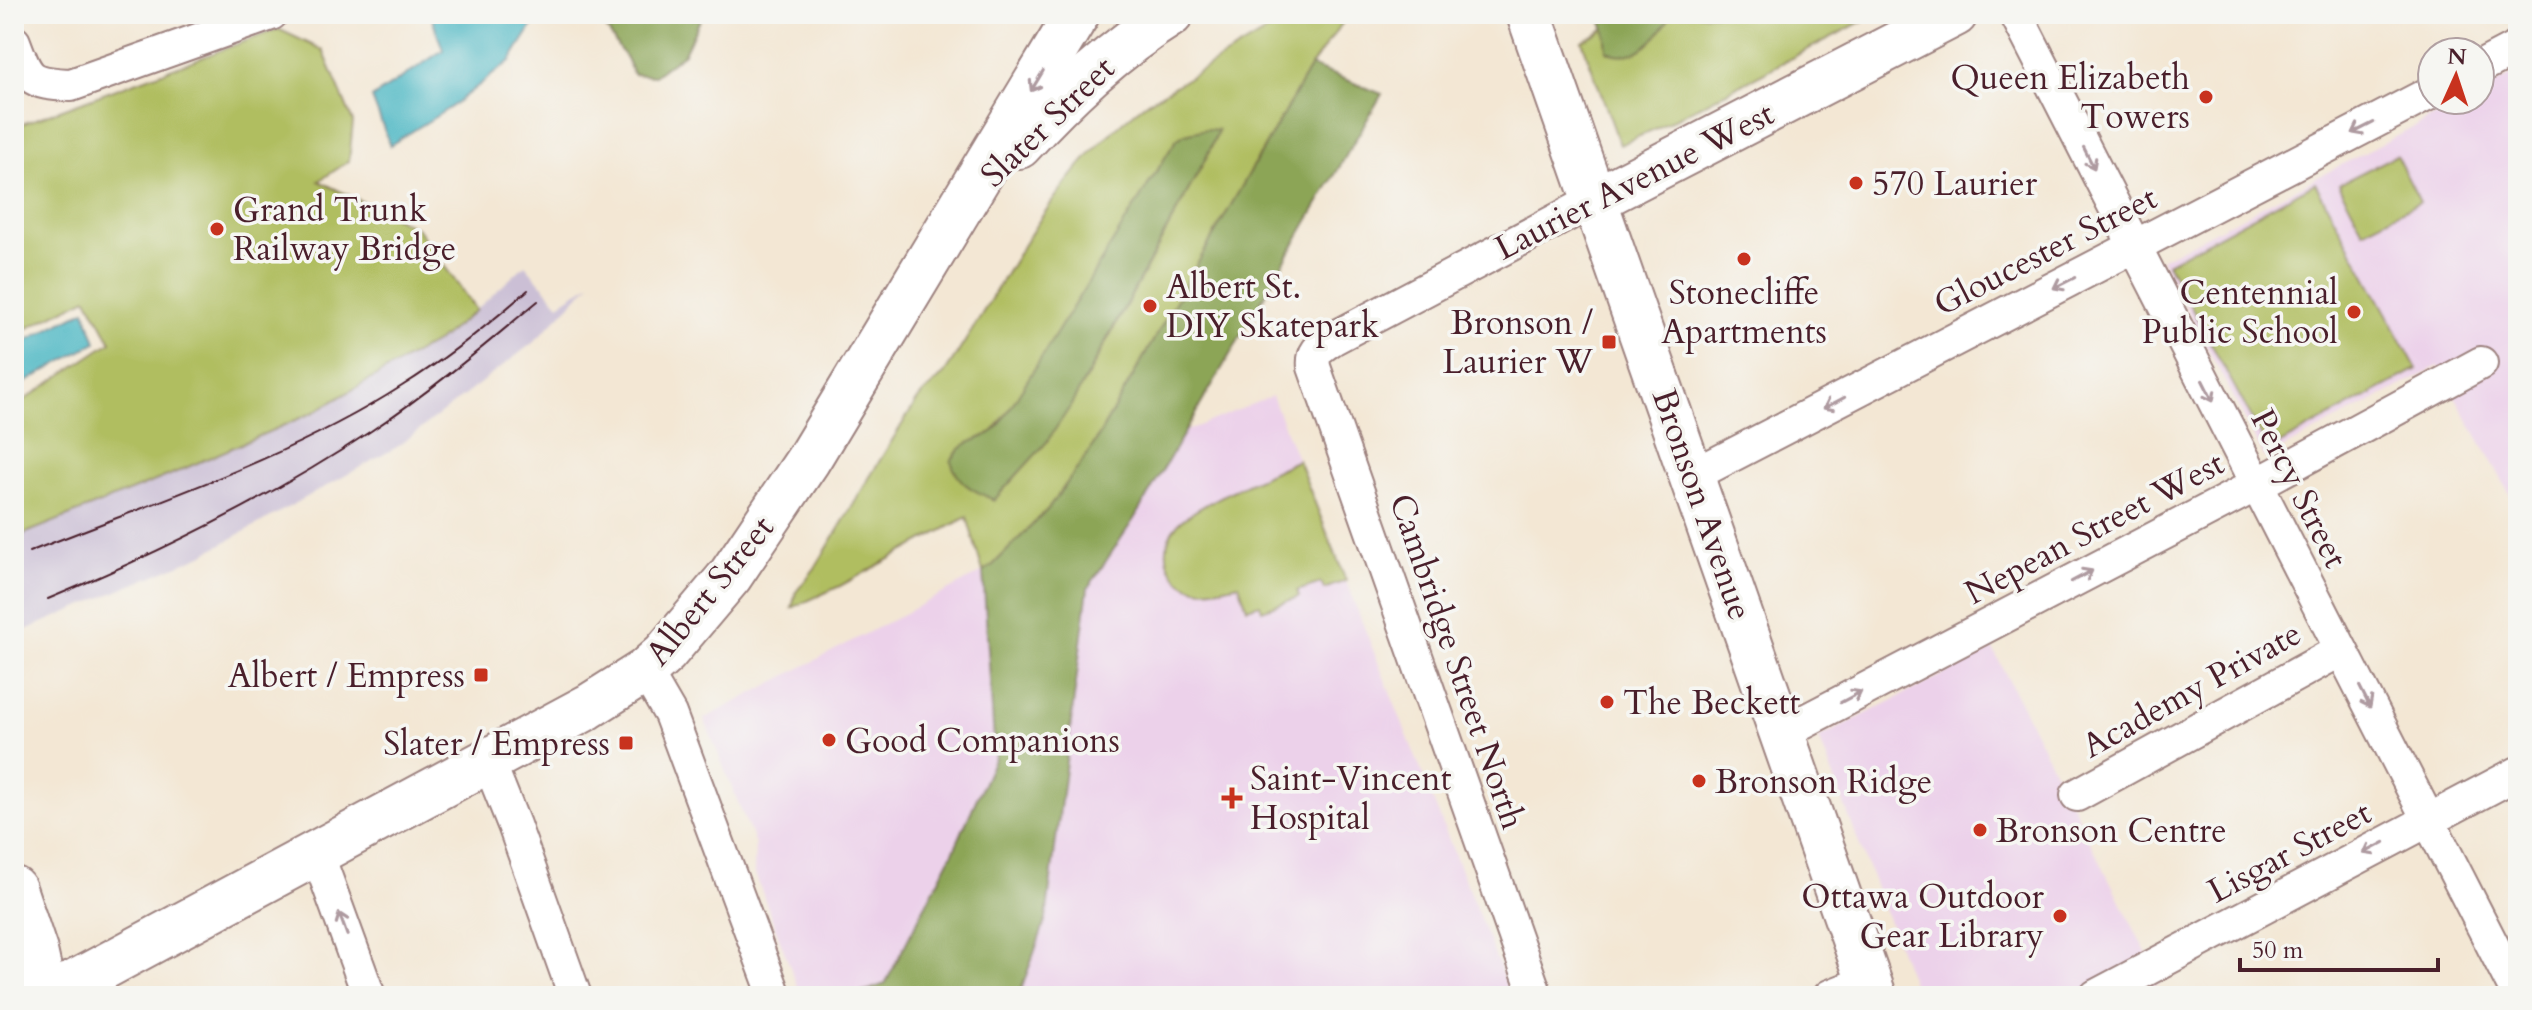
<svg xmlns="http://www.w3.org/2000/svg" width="2532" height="1010" font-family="Cardo,serif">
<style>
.built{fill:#ecd1ea}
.industrial{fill:#cbbfd5}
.green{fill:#b0be61;stroke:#7d6e46;stroke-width:2;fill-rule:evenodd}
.forest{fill:#8ca557;stroke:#6b6241;stroke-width:2}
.water{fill:#47b5c2;stroke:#486a76;stroke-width:2}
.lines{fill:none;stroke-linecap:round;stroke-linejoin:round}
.minor-casing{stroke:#9e8380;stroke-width:36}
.secondary-casing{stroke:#9e8380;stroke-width:48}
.minor{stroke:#fff;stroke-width:32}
.secondary{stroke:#fff;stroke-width:44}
.tram{stroke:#4a1f2b;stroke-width:2}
.oneway{stroke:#ae9aa0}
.poi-dot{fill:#c8321e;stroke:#f6f6f2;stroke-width:3}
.labels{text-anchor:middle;stroke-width:7;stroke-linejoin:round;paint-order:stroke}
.poi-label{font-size:34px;fill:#4a1f2b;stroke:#f6f6f2;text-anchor:start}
.street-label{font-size:34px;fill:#4a1f2b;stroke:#f6f6f2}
</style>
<rect width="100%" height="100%" fill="#f6f6f2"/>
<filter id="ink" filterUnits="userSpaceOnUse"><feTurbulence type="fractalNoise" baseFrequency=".0125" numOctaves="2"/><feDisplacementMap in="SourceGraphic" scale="16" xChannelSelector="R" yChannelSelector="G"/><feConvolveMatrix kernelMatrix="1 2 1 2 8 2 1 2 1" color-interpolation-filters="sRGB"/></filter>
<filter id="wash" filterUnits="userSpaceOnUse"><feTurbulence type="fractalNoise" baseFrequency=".006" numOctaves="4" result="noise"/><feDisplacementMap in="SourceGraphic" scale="32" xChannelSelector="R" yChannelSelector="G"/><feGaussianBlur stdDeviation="1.8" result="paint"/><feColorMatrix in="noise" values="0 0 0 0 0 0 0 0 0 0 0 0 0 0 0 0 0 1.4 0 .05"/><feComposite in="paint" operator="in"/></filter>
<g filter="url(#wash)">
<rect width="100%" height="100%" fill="#f3e7d4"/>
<g class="built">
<polygon points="2518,72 2518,508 2438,366 2265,458 2161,259 2466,100 2480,100 2480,92"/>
<polygon points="1272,396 1511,996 980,996 1118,459"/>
<polygon points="983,572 996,757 955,848 885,984 853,996 801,996 754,871 755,844 704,719"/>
<polygon points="1993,649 2161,982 2134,996 1917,996 1819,738"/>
</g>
<polygon class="industrial" points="525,265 559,304 591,283 534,342 397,447 202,555 14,635 14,538 165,477 312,413 439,340 476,310"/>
<g class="green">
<path d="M1296,14h53l-38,52 -221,385 -42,58 -55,56 -10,7 -16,-55 -127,69 -48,22 4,-16 19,-24c34,-55 66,-112 102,-167 8,-12 21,-18 29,-30 64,-95 105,-197 200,-268zM1218,131l-11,25 -117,216 -44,71 -52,57 -11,-63 8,-3 23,-30 101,-163z"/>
<polygon points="1631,14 1876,14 1659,127 1620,145 1582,41"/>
<polygon points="278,29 323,50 353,122 349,161 319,181 417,228 476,310 439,340 312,413 165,477 14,538 14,407 111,342 87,298 14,335 14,127"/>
<polygon points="2396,155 2420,202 2363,231 2339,184"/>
<polygon points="2315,183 2417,369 2269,450 2167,263"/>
<path d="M1298,460l48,121 -22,8 -3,-6 -24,8 2,6 -37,13 -2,-6 -13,4 -8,-24c-22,5 -46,13 -63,-8 -13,-14 -12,-37 1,-51 18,-20 93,-51 121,-65z"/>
</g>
<g class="forest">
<polygon points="602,14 703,14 684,53 654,76 633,74 628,62 600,19"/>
<path d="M1598,14h74c-14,23 -35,51 -65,37l-2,-22z"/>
<polygon points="1311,66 1382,94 1134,519 1088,588 1046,919 1019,996 853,996 885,984 955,848 995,757 983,572 993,565 1048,509 1090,451"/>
<path d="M1206,129l12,1 -11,26 -137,251 -24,36 -52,57c-21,-10 -36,-15 -43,-39 15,-26 31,-17 48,-35l177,-286 9,-6z"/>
</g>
<g class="water">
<polygon points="437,14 540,14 510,61 451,107 390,145 372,98 443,50 432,18"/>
<polygon points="85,310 96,342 14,389 14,347"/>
</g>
</g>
<g filter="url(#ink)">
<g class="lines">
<defs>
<g id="minor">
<polyline points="2016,14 2518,995"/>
<path d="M14,42c14,38 15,41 57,43l200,-71"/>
<polyline points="2480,67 2518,47"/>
<polyline points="1692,476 2432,92"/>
<polyline points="645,671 670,714 775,996"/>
<polyline points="1782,733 2239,494 2481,363"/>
<polyline points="488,760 514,825 575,996"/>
<polyline points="2077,795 2341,650"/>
<polyline points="317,853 369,996"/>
<path d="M1536,996l-222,-629c-2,-17 7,-20 20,-29l261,-138"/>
<polyline points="1830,996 1868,981"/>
<polyline points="2096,996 2518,773"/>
</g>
<g id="secondary">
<polyline points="1529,14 1874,996"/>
<path d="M1019,146c46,-50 94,-96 152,-132"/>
<polyline points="1595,200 1955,14"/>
<polyline points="14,889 35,951 45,996"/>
<polyline points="50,996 588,707 645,671 665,653 730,576 808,460 1077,14"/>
</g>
</defs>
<use href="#minor" class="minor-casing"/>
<use href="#secondary" class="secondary-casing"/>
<use href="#minor" class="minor"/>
<use href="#secondary" class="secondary"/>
<g class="tram">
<path d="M29,552c125,-50 259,-93 373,-166 45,-28 86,-61 126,-96"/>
<path d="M48,599c113,-47 221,-100 323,-168 59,-39 113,-85 167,-130"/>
</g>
</g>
<defs><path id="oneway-shaft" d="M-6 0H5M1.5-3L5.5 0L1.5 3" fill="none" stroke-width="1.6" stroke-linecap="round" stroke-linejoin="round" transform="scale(2)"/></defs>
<g class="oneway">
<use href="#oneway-shaft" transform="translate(1037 81) rotate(121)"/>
<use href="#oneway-shaft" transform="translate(2363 128) rotate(153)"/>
<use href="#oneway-shaft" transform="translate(2089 158) rotate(63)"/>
<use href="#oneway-shaft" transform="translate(2064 283) rotate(153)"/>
<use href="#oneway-shaft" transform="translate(2208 391) rotate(63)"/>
<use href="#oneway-shaft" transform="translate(1834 403) rotate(152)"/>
<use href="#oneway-shaft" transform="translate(2082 576) rotate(-28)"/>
<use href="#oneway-shaft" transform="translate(1851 697) rotate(-28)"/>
<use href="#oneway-shaft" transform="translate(2365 697) rotate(63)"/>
<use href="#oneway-shaft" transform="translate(2374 848) rotate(152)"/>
<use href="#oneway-shaft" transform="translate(343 924) rotate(-110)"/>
</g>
</g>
<g class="poi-dot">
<circle cx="2206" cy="97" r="8"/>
<circle cx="1856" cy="183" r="8"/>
<circle cx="217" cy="229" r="8"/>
<circle cx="1744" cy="259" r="8"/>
<circle cx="1150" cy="306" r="8"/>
<circle cx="2354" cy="312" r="8"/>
<rect x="1601" y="334" width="16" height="16" rx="4"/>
<rect x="473" y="667" width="16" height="16" rx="4"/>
<circle cx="1607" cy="702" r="8"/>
<circle cx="829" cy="740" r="8"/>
<rect x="618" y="735" width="16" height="16" rx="4"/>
<circle cx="1699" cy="781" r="8"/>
<path d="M1228 786h8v8h8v8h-8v8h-8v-8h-8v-8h8z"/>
<circle cx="1980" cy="830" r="8"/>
<circle cx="2060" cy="916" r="8"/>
</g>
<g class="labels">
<g class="poi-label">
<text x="2190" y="89" text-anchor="end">Queen Elizabeth<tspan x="2190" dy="39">Towers</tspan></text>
<text x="1872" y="195">570 Laurier</text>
<text x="233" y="221">Grand Trunk<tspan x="233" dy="39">Railway Bridge</tspan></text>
<text x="1166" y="298">Albert St.<tspan x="1166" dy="39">DIY Skatepark</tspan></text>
<text x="1744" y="304" text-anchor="middle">Stonecliffe<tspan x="1744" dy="39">Apartments</tspan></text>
<text x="2338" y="304" text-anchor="end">Centennial<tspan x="2338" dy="39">Public School</tspan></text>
<text x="1593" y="334" text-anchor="end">Bronson /<tspan x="1593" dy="39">Laurier W</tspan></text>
<text x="465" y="687" text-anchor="end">Albert / Empress</text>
<text x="1623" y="714">The Beckett</text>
<text x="845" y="752">Good Companions</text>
<text x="610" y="755" text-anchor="end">Slater / Empress</text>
<text x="1250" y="790">Saint-Vincent<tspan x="1250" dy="39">Hospital</tspan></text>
<text x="1715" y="793">Bronson Ridge</text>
<text x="1996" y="842">Bronson Centre</text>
<text x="2044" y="908" text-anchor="end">Ottawa Outdoor<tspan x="2044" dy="39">Gear Library</tspan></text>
</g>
<g class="street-label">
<text transform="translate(1047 121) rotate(-44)" y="12">Slater Street</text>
<text transform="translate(1634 180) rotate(-27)" y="12">Laurier Avenue West</text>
<text transform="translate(2045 250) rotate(-27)" y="12">Gloucester Street</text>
<text transform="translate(2300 488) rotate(63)" y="12">Percy Street</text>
<text transform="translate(1703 504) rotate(71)" y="12">Bronson Avenue</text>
<text transform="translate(2094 527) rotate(-28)" y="12">Nepean Street West</text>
<text transform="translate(709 590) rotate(-51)" y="12">Albert Street</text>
<text transform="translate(1458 661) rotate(71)" y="12">Cambridge Street North</text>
<text transform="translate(2191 689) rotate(-29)" y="12">Academy Private</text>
<text transform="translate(2289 851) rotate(-28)" y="12">Lisgar Street</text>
</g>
</g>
<rect width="2532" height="1010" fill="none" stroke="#f6f6f2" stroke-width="48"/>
<g transform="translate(2456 76) rotate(3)"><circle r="38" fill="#f6f6f2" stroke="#b1a0a2" stroke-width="2"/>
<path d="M0-6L14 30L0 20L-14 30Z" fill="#c8321e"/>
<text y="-12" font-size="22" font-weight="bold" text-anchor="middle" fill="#4a1f2b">N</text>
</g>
<path d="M2240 958v12h198v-12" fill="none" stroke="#4a1f2b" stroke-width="4"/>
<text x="2252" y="958" font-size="24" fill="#4a1f2b" stroke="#f6f6f2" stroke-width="6" paint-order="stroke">50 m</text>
</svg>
